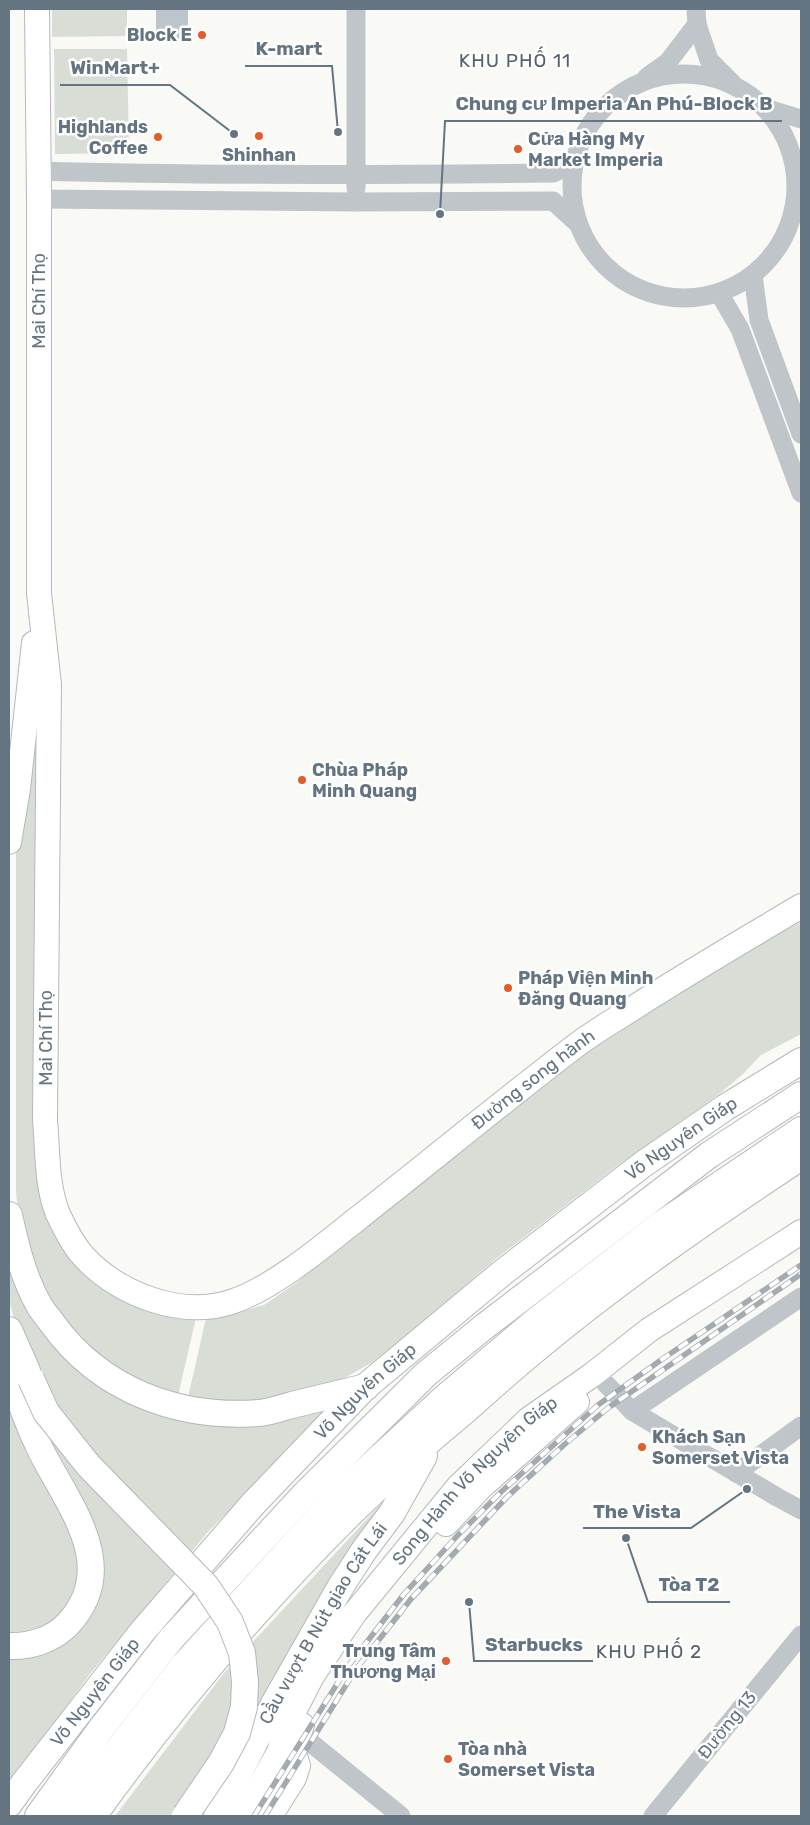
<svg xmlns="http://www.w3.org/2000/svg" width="810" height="1825" font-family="Rubik,sans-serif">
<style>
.green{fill:#d8ded6}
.water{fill:#bbc5cb}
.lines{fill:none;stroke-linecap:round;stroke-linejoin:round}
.major-casing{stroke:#b4b9bd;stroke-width:26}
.highway-casing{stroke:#b3b8bc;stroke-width:28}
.minor{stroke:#c0c5c9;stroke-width:19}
.major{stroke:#fff;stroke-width:24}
.highway{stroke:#fff;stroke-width:26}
.rail-casing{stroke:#a3aab0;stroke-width:5.5}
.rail{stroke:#fff;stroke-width:4;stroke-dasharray:11;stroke-linecap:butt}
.highway-bridge-casing{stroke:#b3b8bc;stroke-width:28;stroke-linecap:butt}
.highway-bridge{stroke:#fff;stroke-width:26}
.poi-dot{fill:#e35c2d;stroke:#fff;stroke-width:2}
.labels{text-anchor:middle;stroke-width:5;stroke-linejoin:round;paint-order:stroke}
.poi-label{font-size:18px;font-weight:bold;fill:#647481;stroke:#fff;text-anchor:start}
.street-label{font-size:18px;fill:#647481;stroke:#fff}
.neighbourhood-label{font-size:19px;letter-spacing:1px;fill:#56626c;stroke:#fff}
.leader{fill:none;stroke:#647481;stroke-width:2}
.callout-dot{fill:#647481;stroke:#fff;stroke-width:2}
.callout-label{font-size:19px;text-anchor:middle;font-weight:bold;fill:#647481;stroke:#fff;stroke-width:5;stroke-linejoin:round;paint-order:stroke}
</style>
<rect width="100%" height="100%" fill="#f9f9f6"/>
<g class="green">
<polygon points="52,9 127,9 127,36 52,37"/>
<polygon points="54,49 127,49 129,153 55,154"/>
<polygon points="42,691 60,1238 196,1318 177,1400 113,1373 45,1298 19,1219 16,1192 16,836"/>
<polygon points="801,922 801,1034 761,1055 743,1074 718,1095 617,1166 497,1258 401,1340 371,1363 325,1389 289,1400 187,1402 206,1318 229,1315 264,1305 296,1283 338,1247 593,1045 712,968"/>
<polygon points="9,1252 122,1397 326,1410 326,1413 208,1532 90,1674 9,1785 9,1656 31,1656 56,1650 76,1634 90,1618 102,1591 104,1563 101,1545 95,1529 49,1455 9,1300"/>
<polygon points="9,1390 86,1566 62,1623 9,1638"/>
<polygon points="380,1505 384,1509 251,1730 224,1728 207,1761 170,1816 115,1816 224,1673"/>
</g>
<polygon class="water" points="156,9 188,9 188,39 156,38"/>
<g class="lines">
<defs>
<g id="major">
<path id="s1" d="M37,9l2,190v394l10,92 -4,435c3,31 1,65 13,94 7,15 15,31 26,43 36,38 97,61 147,45 41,-13 92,-56 126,-83 74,-58 146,-118 221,-175 19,-14 40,-26 60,-39 53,-34 108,-66 163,-99"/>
<polyline points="9,842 18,789 34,643"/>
<polyline points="446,1524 481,1487 577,1402"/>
<path id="s2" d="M243,1816l36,-64 8,-27 25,-49 42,-62 104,-127 71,-68 63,-44 57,-45 152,-98"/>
<polyline points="270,1816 294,1778 298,1766 293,1749 302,1725"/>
</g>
<g id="highway">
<path d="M9,1215c7,31 14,62 30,90 3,6 9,12 13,18 48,67 126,96 207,90 11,-1 22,-5 33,-8 24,-6 49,-12 74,-18"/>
<polyline points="9,1330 27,1371"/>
<path d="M9,1358c6,32 18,64 32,93 28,55 80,116 27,173 -15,16 -39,23 -59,22"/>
<path id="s3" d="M9,1804l15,-21 118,-151 111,-128 112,-117 137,-114 140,-108 84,-58 75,-46"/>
<polyline points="38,1816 100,1730 171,1639 304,1495 426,1374 485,1326 709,1155 801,1095"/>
<polyline points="66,1816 183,1666 337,1497 442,1400 538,1319 660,1225 801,1130"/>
<path d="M93,1816c77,-107 166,-212 260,-305 36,-35 74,-69 113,-101 23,-21 46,-41 70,-61 84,-70 174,-132 265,-192"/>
<path id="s4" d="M217,1816l58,-114 66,-116 24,-37 27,-36 32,-57"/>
</g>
</defs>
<use href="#major" class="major-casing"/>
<use href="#highway" class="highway-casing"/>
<g class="minor">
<polyline points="696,9 697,24 709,60 732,83"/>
<circle cx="684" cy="186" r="112"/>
<polyline points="647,77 668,62 697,24"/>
<polyline points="765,108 801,119"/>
<path d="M39,171c172,5 343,4 514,2l20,-9"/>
<polyline points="356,188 356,9"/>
<polyline points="39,199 355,202 553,201 576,222"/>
<polyline points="753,275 759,320 801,434"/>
<polyline points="719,293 740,329 801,493"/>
<polyline points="606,1384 632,1411 777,1497 801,1510"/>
<polyline points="632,1411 801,1297"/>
<polyline points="736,1473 801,1426"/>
<polyline points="300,1734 401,1816"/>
<polyline points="653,1816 801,1635"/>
</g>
<use href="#major" class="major"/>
<use href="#highway" class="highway"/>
<defs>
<g id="rail">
<polyline points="254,1816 349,1665 404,1594 458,1535 501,1492 598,1405 661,1360 801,1265"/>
<polyline points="265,1816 356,1669 411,1599 507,1497 565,1444 608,1408 801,1274"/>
</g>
</defs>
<use href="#rail" class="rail-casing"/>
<use href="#rail" class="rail"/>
<defs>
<polyline id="highway-bridge" points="31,1379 46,1412 88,1465 206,1586 230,1622 242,1653 245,1682 244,1707 237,1733 221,1763 185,1816"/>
</defs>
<use href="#highway-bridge" class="highway-bridge-casing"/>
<use href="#highway-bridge" class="highway-bridge"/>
</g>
<g class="poi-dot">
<circle cx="202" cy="35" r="5"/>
<circle cx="259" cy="136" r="5"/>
<circle cx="158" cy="137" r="5"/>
<circle cx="518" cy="149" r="5"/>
<circle cx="302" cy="780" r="5"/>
<circle cx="508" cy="988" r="5"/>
<circle cx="642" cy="1447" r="5"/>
<circle cx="446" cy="1661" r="5"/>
<circle cx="448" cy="1759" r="5"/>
</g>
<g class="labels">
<g class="poi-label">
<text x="192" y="41" text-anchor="end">Block E</text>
<text x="148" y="133" text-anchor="end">Highlands<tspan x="148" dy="21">Coffee</tspan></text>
<text x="528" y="145">Cửa Hàng My<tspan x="528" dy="21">Market Imperia</tspan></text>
<text x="259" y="161" text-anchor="middle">Shinhan</text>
<text x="312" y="776">Chùa Pháp<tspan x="312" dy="21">Minh Quang</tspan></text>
<text x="518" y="984">Pháp Viện Minh<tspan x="518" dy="21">Đăng Quang</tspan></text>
<text x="652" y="1443">Khách Sạn<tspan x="652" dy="21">Somerset Vista</tspan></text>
<text x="436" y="1657" text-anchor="end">Trung Tâm<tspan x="436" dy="21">Thương Mại</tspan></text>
<text x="458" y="1755">Tòa nhà<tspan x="458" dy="21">Somerset Vista</tspan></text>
</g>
<g class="street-label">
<text transform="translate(39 301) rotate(-90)" y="6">Mai Chí Thọ</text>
<text transform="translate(46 1038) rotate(-90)" y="6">Mai Chí Thọ</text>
<text dy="6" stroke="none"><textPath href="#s1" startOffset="1795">Đường song hành</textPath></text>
<text dy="6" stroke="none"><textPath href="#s3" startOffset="951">Võ Nguyên Giáp</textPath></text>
<text dy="6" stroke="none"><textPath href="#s3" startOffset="546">Võ Nguyên Giáp</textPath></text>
<text dy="6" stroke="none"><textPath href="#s2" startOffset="412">Song Hành Võ Nguyên Giáp</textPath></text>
<text dy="6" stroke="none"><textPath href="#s4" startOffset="220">Cầu vượt B Nút giao Cát Lái</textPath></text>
<text dy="6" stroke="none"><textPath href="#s3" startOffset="141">Võ Nguyên Giáp</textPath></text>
<text transform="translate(727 1725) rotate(-51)" y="6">Đường 13</text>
</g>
<g class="neighbourhood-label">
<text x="515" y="67">KHU PHỐ 11</text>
<text x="649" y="1658">KHU PHỐ 2</text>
</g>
</g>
<path class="leader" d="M338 132L332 66H245M234 134L170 85H60M440 214L445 121H782M747 1489L691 1528H583M626 1538L648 1602H730M469 1602L474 1661H593"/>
<g class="callout-dot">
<circle cx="338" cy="132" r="5"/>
<circle cx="234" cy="134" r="5"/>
<circle cx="440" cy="214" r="5"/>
<circle cx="747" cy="1489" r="5"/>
<circle cx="626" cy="1538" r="5"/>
<circle cx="469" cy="1602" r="5"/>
</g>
<g class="callout-label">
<text x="289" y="55">K-mart</text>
<text x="115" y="74">WinMart+</text>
<text x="614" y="110">Chung cư Imperia An Phú-Block B</text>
<text x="637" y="1518">The Vista</text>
<text x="689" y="1591">Tòa T2</text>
<text x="534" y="1651">Starbucks</text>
</g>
<rect width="810" height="1825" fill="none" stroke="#647481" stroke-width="20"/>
</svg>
